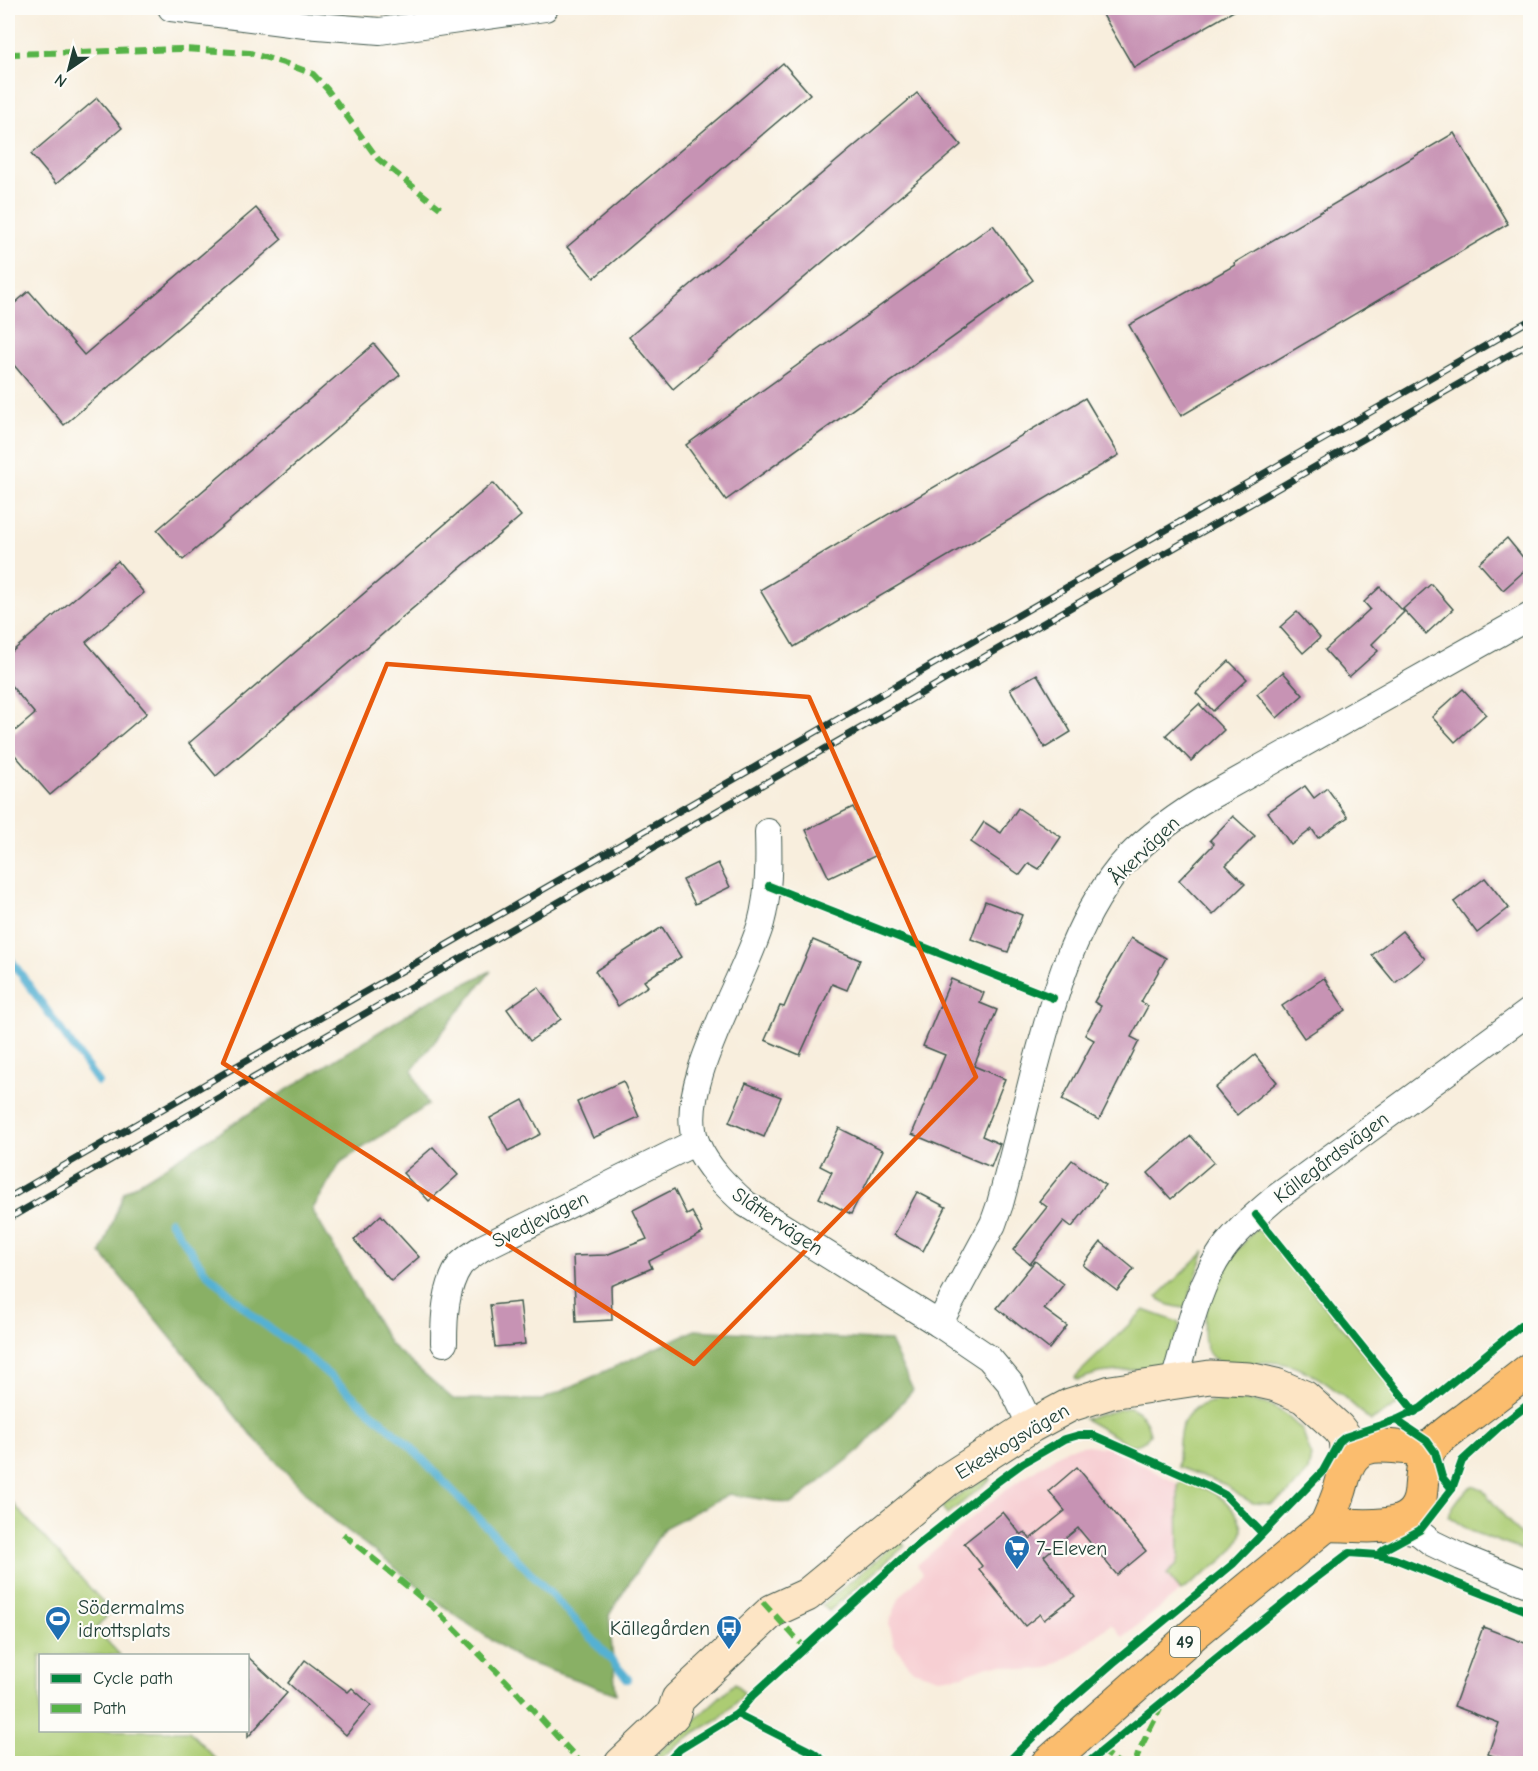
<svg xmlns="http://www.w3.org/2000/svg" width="1538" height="1771" font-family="'Comic Neue',sans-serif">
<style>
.built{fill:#f7cfd3}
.green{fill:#accc73;stroke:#668454;stroke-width:1.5}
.forest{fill:#89b065;stroke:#54764c;stroke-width:1.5}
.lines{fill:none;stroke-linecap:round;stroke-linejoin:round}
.stream{stroke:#55b1d3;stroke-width:8}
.building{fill:#c793b4}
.street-casing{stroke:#40584d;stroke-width:28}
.secondary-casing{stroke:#40584d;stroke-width:35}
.primary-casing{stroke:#40584d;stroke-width:35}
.street{stroke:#fff;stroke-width:26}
.secondary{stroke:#fde5c5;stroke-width:33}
.primary{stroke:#fbbd6e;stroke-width:33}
.rail-casing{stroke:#1f3d34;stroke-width:7}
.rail{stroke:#fdfcf7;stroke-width:4.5;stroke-dasharray:14;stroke-linecap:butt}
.quiet{stroke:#55b346;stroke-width:6;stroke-dasharray:12 6;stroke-linecap:butt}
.cycleway-casing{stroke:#fdfcf7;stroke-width:11}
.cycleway{stroke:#00873e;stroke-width:8}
.marked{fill:none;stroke:#e8590c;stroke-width:4.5;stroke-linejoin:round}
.labels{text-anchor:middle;stroke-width:4.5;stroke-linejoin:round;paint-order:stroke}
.shield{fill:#fdfcf7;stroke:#62766e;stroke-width:1.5}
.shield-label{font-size:18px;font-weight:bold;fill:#1f3d34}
.street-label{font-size:20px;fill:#1f3d34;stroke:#fdfcf7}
.poi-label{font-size:20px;fill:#1f3d34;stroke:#fdfcf7;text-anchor:start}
</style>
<rect width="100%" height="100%" fill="#fdfcf7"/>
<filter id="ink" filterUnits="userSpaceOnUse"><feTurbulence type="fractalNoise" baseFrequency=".0167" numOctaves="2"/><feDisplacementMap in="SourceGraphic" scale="12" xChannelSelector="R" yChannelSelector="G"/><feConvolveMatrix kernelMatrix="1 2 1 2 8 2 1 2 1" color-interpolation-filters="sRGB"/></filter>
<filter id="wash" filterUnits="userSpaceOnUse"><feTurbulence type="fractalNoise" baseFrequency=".008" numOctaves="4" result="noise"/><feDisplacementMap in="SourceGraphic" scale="24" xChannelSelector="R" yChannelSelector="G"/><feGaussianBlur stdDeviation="1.35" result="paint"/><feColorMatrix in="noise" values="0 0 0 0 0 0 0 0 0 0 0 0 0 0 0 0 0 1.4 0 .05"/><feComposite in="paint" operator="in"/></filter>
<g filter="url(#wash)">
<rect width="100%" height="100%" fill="#f8eedd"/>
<polygon class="built" points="1089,1445 1106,1448 1120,1453 1178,1484 1179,1557 1176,1566 1167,1574 1181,1591 1123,1637 1111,1624 1075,1653 1048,1668 1027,1670 1003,1665 988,1666 964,1675 939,1678 913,1670 894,1645 889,1623 900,1597 923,1573 917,1565 1002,1492 1068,1448"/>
<g class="green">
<path d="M1255,1229l9,4 134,162 2,5 -3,5 -26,16c-26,-23 -48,-46 -82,-56 -23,-7 -46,2 -68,-3 -31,-8 -12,-72 0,-90 10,-15 23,-29 34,-43z"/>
<path d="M1205,1251l-20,57c-10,-1 -21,-3 -28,-11z"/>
<polygon points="1144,1310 1178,1322 1180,1326 1171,1354 1162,1364 1149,1368 1099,1373 1077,1380 1075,1377"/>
<path d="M1244,1400l24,4 16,9 18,17 9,25 -3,17 -21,23 -16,9 -18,-1 -17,-9 -10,-9 -48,-18c0,-27 -1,-58 33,-65 10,-2 22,-1 33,-2z"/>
<path d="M1129,1407c13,5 19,14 21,28 -6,7 -10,10 -20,10l-46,-26z"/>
<polygon points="988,1476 991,1479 947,1515 942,1507"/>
<path d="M1182,1481c20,5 40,13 52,30 3,4 7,11 8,17 1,24 -44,50 -61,63l-14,-17 9,-8 3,-9 -1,-73z"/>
<path d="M1475,1486l7,3 46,56 2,8 -60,-22 -22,-15c5,-11 16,-27 27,-30z"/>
<polygon points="8,1498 111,1611 96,1629 120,1655 40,1656 40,1730 189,1731 220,1763 8,1763"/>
<polygon points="900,1540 905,1546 829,1611 822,1605"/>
<polygon points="735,1683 745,1694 720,1718 696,1732 654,1763 647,1763"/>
</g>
<polygon class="forest" points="491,971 412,1070 428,1105 341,1162 312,1210 390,1344 453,1399 542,1400 695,1330 890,1341 913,1390 860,1450 792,1504 729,1494 664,1528 609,1615 616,1694 521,1660 455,1615 325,1513 252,1436 101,1253 124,1192 422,1005"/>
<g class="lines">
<g class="stream">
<polyline points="8,956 98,1082"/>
<polyline points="170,1221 205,1271 257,1319 306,1355 410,1446 579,1624 628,1679"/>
</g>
</g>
<g id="blocks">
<g class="building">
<polygon points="1099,8 1239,8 1134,68"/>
<polygon points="783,63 810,94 594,278 567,247"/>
<polygon points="917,93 961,145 673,389 629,337"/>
<polygon points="97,98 122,128 56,184 31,154"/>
<polygon points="1454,133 1508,224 1181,416 1129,325 1235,265 1234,263"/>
<polygon points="256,208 282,239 64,425 8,358 8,309 29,291 84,355"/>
<polygon points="993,225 1033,280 726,500 686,445"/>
<polygon points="374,344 400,375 183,560 157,530"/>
<polygon points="1085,398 1119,455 794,647 760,590"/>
<polygon points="493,483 521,516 216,776 189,743"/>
<polygon points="1507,538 1530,566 1503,590 1479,563"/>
<polygon points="118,561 144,593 86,642 147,713 50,795 8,747 8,737 35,714 8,682 8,655"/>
<polygon points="1431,584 1453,609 1426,634 1403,609"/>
<polygon points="1380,587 1404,612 1372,644 1378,651 1349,677 1325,650 1370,609 1364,602"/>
<polygon points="1297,612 1320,638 1303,653 1280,627"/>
<polygon points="1229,661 1247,679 1213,711 1196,693"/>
<polygon points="1283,672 1303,695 1277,718 1257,694"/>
<polygon points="1037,674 1071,732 1045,748 1010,689"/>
<polygon points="1463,689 1486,714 1455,742 1432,717"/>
<polygon points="1199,704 1224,730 1191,761 1166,735"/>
<polygon points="1305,786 1314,798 1327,788 1348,817 1318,838 1312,829 1291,845 1268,812"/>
<polygon points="853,807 877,855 829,878 806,830"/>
<polygon points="1018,808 1061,837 1039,869 1029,863 1020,875 971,842 984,822 1001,833"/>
<polygon points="1233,816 1255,836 1226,865 1245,884 1213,915 1179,880 1214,844 1210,840"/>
<polygon points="718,863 730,887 695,904 683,880"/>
<polygon points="1485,878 1509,908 1477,933 1454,902"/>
<polygon points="985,901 1022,915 1008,952 971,939"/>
<polygon points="662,927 681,957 644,981 648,986 618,1006 595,971"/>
<polygon points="1402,931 1425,959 1395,983 1372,955"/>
<polygon points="1131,938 1166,958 1141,1002 1148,1006 1131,1037 1139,1041 1099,1120 1062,1100 1094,1040 1085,1035 1101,1006 1094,1002"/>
<polygon points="813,940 860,960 847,990 832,984 800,1055 765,1040 780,1006 784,1007"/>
<polygon points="1324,978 1346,1010 1304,1038 1282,1006"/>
<polygon points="951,979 984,993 980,1003 997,1010 974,1066 1005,1079 982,1136 1000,1144 991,1167 912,1134 945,1055 923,1046"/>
<polygon points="538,987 561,1019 530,1041 507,1009"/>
<polygon points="1255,1055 1277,1082 1237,1115 1215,1088"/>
<polygon points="623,1081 639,1117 593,1138 577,1102"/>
<polygon points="746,1083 781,1097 764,1137 729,1122"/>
<polygon points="523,1100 541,1134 508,1151 490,1118"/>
<polygon points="839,1128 883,1150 851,1214 819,1198 832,1172 820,1166"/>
<polygon points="1191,1136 1214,1162 1171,1199 1148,1173"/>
<polygon points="433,1147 458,1175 429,1201 403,1173"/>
<polygon points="1072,1160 1105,1185 1072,1227 1064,1221 1030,1264 1013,1250 1047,1207 1039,1201"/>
<polygon points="674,1189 687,1215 692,1212 703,1233 649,1261 652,1268 611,1286 612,1320 576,1322 573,1256 606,1255 647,1239 633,1210"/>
<polygon points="917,1192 946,1207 923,1251 894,1235"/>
<polygon points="381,1215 419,1257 391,1281 354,1240"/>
<polygon points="1101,1242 1134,1269 1117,1291 1083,1265"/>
<polygon points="1035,1261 1064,1284 1044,1309 1067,1326 1049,1349 997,1308"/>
<polygon points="520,1302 525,1344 495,1347 490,1305"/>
<polygon points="1077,1467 1146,1551 1117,1575 1078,1528 1044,1556 1075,1596 1044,1620 1040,1614 1025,1626 979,1569 982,1566 964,1543 1003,1512 1021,1535 1025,1532 1030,1539 1065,1511 1049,1491"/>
<polygon points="1483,1627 1530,1645 1530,1764 1515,1764 1488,1754 1499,1723 1454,1706"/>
<polygon points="248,1657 287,1693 248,1737"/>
<polygon points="305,1660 348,1692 352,1688 371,1705 346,1735 288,1683"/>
</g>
</g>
</g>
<g filter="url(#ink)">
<use href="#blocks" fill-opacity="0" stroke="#40584d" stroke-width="1.5"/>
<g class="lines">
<defs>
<g id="street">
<polyline points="171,8 305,25 380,31 545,8"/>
<path d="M768,832c1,31 1,61 -7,91 -15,55 -88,167 -64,221 10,24 30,43 49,60l193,120 50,34 21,25 21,43"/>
<path d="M939,1324l54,-100 7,-20c12,-44 23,-88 34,-132 19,-72 37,-144 85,-204 22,-26 52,-48 81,-66l330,-186"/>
<path d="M444,1343c0,-25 1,-56 16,-78 5,-6 15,-12 22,-17l214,-106"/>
<path d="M1174,1381c13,-43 22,-92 48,-130 14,-20 34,-36 52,-52l256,-188"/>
<polyline points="1385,1526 1418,1532 1432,1543 1461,1557 1530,1585"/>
</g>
<polyline id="secondary" points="621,1764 673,1715 678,1699 772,1611 807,1595 947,1480 1031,1426 1070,1405 1111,1392 1210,1377 1249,1379 1276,1385 1304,1397 1338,1428 1345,1437 1347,1464"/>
<g id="primary">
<path d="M1326,1525c32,-2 93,14 95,-36 1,-13 2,-32 11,-43 9,-10 22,-19 33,-27 22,-17 44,-33 65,-50"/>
<path d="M1326,1525c5,-11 10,-23 14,-35 6,-22 10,-44 40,-44 19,0 31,4 51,1"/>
<polyline points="1047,1764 1196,1632 1326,1525"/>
</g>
</defs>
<use href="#street" class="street-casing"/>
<use href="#secondary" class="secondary-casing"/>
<use href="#primary" class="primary-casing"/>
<use href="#street" class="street"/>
<use href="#secondary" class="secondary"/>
<use href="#primary" class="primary"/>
<defs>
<g id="rail">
<polyline points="8,1198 1530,320"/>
<polyline points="8,1219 1530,343"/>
</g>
</defs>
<use href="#rail" class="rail-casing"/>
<use href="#rail" class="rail"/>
<g class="quiet">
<polyline points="8,54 183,49 250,53 287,64 313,74 327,89 378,159 440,208"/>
<polyline points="343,1534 434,1608 515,1690 582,1764"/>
<polyline points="763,1602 805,1648"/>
<polyline points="1099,1752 1106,1754 1120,1764"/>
<polyline points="1135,1764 1139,1751 1160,1709"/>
</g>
<defs>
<g id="cycleway">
<polyline points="769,886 1053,998"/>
<polyline points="1256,1215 1415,1412"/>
<polyline points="1396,1420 1427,1441 1435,1452 1442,1477 1452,1489"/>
<polyline points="1378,1555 1385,1549 1420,1530 1452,1489 1462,1461 1499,1427 1530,1403"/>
<polyline points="737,1714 812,1752 828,1764"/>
<polyline points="665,1764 680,1749 737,1714 753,1695 909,1552 997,1482 1023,1463 1065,1439 1079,1435 1093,1435 1208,1486 1225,1495 1262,1533"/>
<polyline points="1006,1764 1066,1704 1113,1663 1233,1564 1323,1471 1339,1442 1345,1437 1396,1420 1421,1408 1530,1318"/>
<polyline points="1086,1764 1299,1591 1349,1553 1378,1555 1395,1559 1530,1612"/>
</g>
</defs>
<use href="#cycleway" class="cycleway-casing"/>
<use href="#cycleway" class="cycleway"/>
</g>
</g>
<path class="marked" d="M387,664l422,33 167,380 -282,287 -471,-301z"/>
<defs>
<symbol id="supermarket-pin" viewBox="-11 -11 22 30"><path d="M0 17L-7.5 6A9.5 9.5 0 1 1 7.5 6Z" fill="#1f6fb2" stroke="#fdfcf7"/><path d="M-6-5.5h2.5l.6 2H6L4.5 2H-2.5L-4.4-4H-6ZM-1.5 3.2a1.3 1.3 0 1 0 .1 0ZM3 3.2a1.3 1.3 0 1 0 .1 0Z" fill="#fff"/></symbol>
<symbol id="stadium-pin" viewBox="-11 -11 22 30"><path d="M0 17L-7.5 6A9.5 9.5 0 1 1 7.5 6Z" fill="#1f6fb2" stroke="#fdfcf7"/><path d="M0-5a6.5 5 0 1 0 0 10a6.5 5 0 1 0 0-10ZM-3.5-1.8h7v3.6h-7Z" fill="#fff"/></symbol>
<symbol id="bus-pin" viewBox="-11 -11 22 30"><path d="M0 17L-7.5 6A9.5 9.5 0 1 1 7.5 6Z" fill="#1f6fb2" stroke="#fdfcf7"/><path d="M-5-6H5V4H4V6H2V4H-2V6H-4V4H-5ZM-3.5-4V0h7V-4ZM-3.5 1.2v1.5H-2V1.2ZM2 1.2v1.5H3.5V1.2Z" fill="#fff"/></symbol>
</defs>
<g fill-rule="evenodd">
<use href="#supermarket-pin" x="1002" y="1533" width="30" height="40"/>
<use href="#stadium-pin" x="43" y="1604" width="30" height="40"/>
<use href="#bus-pin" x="714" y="1613" width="30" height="40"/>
</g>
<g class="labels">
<rect class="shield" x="1170" y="1627" width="30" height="30" rx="4.5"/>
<g class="shield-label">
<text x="1185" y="1648">49</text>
</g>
<g class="street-label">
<text transform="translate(1144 850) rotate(-44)" y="7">Åkervägen</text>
<text transform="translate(1331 1157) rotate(-37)" y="7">Källegårdsvägen</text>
<text transform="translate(540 1219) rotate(-26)" y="7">Svedjevägen</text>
<text transform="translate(778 1221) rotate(34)" y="7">Slåttervägen</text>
<text transform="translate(1012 1441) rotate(-31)" y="7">Ekeskogsvägen</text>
</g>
<g class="poi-label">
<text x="1036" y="1555">7-Eleven</text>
<text x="78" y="1614">Södermalms<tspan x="78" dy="23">idrottsplats</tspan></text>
<text x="710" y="1635" text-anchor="end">Källegården</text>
</g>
</g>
<rect width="1538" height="1771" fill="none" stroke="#fdfcf7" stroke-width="30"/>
<rect x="39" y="1654" width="210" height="78" fill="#fdfcf7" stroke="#a4b0a9" stroke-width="1.5"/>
<rect x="51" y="1674" width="30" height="9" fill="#00873e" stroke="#a4b0a9" stroke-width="1.5"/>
<text x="93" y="1684" font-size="18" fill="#1f3d34">Cycle path</text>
<rect x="51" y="1704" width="30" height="9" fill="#55b346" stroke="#a4b0a9" stroke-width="1.5"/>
<text x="93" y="1714" font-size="18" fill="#1f3d34">Path</text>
<g transform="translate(69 69) rotate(215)" stroke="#fdfcf7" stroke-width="4.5" paint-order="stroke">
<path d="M0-4.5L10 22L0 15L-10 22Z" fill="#1f3d34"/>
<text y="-9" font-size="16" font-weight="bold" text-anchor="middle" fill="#1f3d34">N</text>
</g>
</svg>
